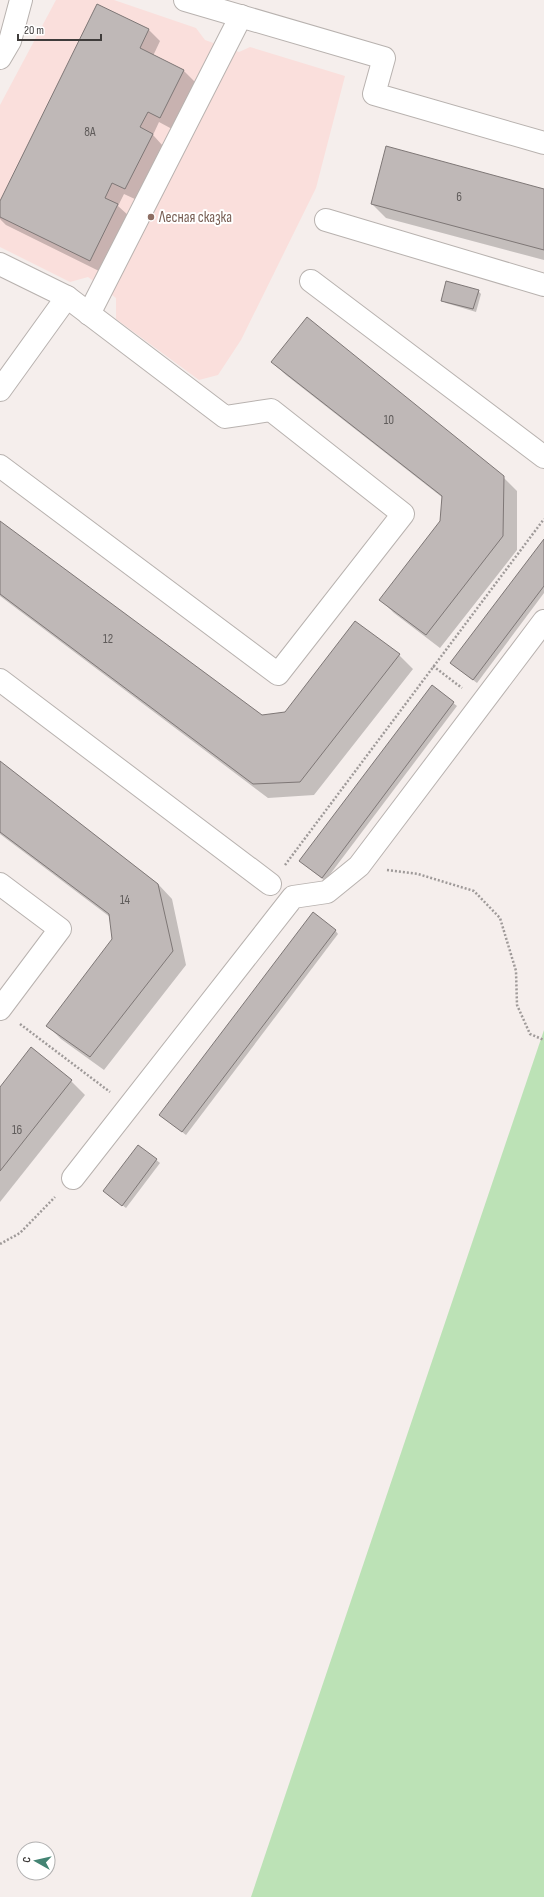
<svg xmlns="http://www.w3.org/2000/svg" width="544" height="1897" font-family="'Sofia Sans Condensed',sans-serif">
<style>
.education{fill:#fadfdc}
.green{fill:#bce2b6}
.shadow{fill:#0003}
.building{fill:#bfb8b7;stroke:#7e7776}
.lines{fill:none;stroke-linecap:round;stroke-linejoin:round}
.minor-casing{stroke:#b8b2af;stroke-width:24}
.path{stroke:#9f9a99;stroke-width:2.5;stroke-dasharray:2 2;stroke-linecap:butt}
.minor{stroke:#fff;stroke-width:22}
.education-dot{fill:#8d6e63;stroke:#fff;stroke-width:1.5}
.labels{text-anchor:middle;stroke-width:4;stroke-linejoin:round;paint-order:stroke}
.number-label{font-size:13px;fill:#5f5b5a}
.education-label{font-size:15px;fill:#785e54;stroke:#fff;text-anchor:start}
</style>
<rect width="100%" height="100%" fill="#f5eeec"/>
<polygon class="education" points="56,0 114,0 196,28 205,40 239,52 250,47 345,76 316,188 241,340 218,375 199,380 116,319 116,298 88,277 70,282 0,247 0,105"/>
<polygon class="green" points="544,1030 544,1897 251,1897 288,1787"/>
<g class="shadow">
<polygon points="98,5 149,30 160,41 153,56 183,70 195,82 172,129 159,122 153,135 163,146 137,200 124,194 118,206 129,216 101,272 6,225 0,219 0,204"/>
<polygon points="544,190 544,260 386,218 372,204"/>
<polygon points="478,291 481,294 476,312 446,303 442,300"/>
<polygon points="272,362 503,477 517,491 517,550 440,648 394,613 381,600 441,522 443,498 286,375"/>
<polygon points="0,522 262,716 286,713 355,623 399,655 413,669 314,795 268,798 0,596"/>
<polygon points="544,540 544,593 477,683 451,663"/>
<polygon points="432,686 457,706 325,881 300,861"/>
<polygon points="0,762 158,884 172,899 186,965 104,1070 61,1039 48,1026 113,939 110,917 0,834"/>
<polygon points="335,930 338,934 186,1135 164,1118"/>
<polygon points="71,1081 85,1095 0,1202 0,1089"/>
<polygon points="139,1146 160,1163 126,1208 107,1194"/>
</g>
<g class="building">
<polygon points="97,4 149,29 140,48 184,70 160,118 148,112 140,127 153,134 125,189 112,183 105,198 118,204 90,261 0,217 0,201"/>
<polygon points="386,146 544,189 544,250 371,204"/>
<polygon points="446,281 479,290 473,309 441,301"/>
<polygon points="307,317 504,476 503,536 426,635 379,600 440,521 442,496 271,362"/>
<polygon points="0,521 262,715 285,712 355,621 400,654 300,782 253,784 0,594"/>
<polygon points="544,539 544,586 473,680 450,663"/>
<polygon points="432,685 454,702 322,878 299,861"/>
<polygon points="0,761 158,884 173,951 90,1057 46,1026 112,939 109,914 0,832"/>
<polygon points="313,912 336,930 182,1132 159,1115"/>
<polygon points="31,1047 72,1080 0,1171 0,1087"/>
<polygon points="138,1145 157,1159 122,1206 103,1191"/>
</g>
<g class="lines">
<defs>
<g id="minor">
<polyline points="185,0 384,58 374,94 544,143"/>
<polyline points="0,58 10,41 21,0"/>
<polyline points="326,220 544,285"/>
<polyline points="0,264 67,297 225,417 271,410 403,514 278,674 0,466"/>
<polyline points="311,281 544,457"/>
<polyline points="89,314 241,16"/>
<polyline points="0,390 67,297"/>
<polyline points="0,680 270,884"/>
<polyline points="0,884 60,929 0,1009"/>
<polyline points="73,1178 293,897 327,892 359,866 544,621"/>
</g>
</defs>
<use href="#minor" class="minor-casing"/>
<g class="path">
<polyline points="433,666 462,688"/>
<polyline points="285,865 544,519"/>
<polyline points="387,870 418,874 474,891 500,918 516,971 517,1005 530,1034 544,1040"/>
<polyline points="20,1024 110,1092"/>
<polyline points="0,1244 20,1233 55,1197"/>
</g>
<use href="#minor" class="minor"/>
</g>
<circle class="education-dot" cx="151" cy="217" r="4"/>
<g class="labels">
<g class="number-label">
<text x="90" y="136">8А</text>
<text x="459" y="201">6</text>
<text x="389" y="424">10</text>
<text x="108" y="643">12</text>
<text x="125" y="904">14</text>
<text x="17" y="1134">16</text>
</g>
<g class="education-label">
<text x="159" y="222">Лесная сказка</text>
</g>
</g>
<g transform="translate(36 1861) rotate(278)"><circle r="19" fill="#ffffff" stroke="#b2b1b1"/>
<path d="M0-3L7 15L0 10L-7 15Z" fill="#438473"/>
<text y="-6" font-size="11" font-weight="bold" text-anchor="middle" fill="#3f3c3b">С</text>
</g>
<path d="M18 34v6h83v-6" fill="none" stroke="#3f3c3b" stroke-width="2"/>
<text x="24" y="34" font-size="12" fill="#3f3c3b" stroke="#ffffff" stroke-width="3" paint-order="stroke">20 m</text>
</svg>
